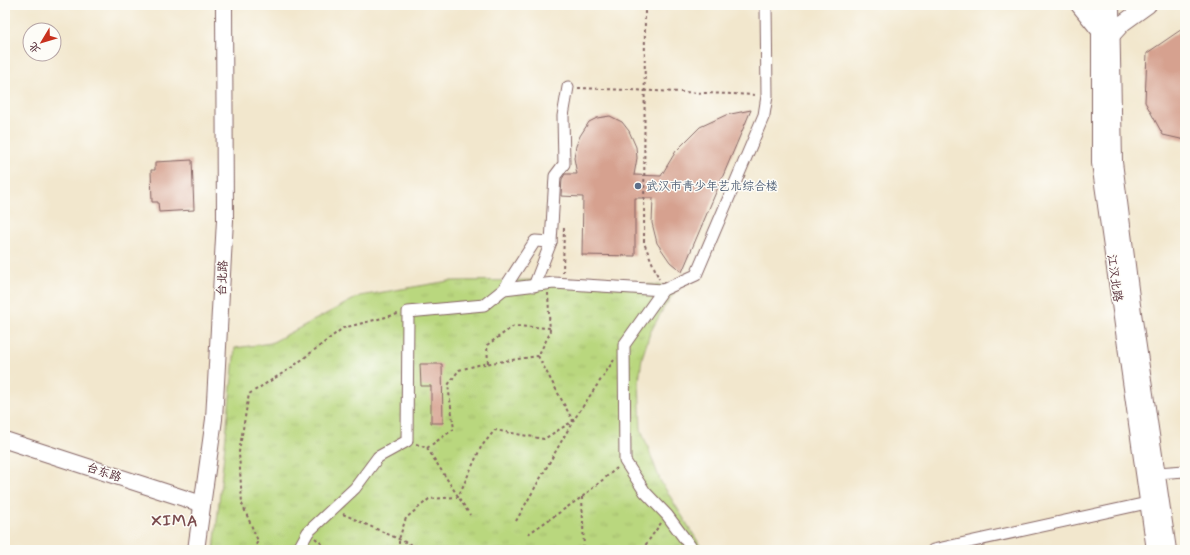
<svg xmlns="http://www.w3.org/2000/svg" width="1190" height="555" font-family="Mynerve,'LXGW WenKai TC',sans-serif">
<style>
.park{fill:url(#park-tufts);stroke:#827b54}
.building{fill:#d6a18f}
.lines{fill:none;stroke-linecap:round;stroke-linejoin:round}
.street-casing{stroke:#856564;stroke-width:13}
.secondary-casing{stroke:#856564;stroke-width:18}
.path{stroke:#856564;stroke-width:2;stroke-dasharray:3 3;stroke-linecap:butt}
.street{stroke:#fff;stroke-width:11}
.secondary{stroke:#fff;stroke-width:16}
.service-dot{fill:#5c6f8a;stroke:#fdfcf7;stroke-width:1.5}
.labels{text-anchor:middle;stroke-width:3;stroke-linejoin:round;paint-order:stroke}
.service-label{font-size:12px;fill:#4e5e75;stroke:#fdfcf7;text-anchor:start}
.street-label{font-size:12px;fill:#4a1f2b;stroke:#fdfcf7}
.district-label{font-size:16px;font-weight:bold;letter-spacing:1px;fill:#7b4c4e;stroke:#fdfcf7}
</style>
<defs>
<pattern id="park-tufts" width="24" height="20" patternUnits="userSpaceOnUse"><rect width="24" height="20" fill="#b9d77e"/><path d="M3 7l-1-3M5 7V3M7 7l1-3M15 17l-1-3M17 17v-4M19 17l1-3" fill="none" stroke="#a1b86d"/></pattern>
</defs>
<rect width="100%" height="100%" fill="#fdfcf7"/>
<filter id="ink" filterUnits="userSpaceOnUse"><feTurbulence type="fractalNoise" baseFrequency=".025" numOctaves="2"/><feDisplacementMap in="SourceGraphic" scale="8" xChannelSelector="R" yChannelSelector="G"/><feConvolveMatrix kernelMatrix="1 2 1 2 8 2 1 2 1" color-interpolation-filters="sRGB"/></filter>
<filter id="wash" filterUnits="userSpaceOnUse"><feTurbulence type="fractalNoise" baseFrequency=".012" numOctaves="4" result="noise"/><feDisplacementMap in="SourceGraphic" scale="16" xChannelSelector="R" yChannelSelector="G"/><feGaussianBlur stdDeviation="0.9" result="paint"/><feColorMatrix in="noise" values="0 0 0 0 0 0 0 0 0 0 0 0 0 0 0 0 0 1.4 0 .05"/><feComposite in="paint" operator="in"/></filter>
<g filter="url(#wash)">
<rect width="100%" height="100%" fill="#f2e7cd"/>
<polygon class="park" points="549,280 679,286 663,309 650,333 642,358 639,381 641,429 660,480 703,550 214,550 235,348 271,343 360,296 449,281"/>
<g id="blocks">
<g class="building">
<polygon points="1185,27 1185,140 1163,135 1145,102 1147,53"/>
<polygon points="751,110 682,272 670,262 657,243 652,223 653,198 635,198 635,256 582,255 583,197 561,196 562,179 565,174 577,174 574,158 576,146 580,136 589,122 597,118 610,116 622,122 629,131 636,147 637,158 634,175 661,176 676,151 700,127 726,115"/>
<polygon points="192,160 194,210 159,212 158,202 152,202 151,170 155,170 155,162"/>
<polygon points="420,364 442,364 443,423 431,423 431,386 421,386"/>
</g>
</g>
</g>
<g filter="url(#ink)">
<use href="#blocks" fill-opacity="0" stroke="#856564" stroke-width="1"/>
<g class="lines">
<defs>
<g id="street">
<polyline points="534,286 551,242"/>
<polyline points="504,289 554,283 663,290"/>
<polyline points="1157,473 1185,471"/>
<polyline points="298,550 308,532 355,488 378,457 407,441 408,312 484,305 504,289 535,241 551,242 555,176 564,164 563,116 568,87"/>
<polyline points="693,550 667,515 645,492 625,461 624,345 663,290 696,275 764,115 767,96 766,5"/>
<polyline points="933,550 1147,503 1155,503"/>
</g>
<g id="secondary">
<polyline points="1079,5 1100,31"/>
<polyline points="1100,5 1100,163 1155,550"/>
<polyline points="1111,7 1114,162 1133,313 1168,550"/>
<polyline points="1112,35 1123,23 1148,5"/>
<polyline points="5,440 202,504"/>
<polyline points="196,550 214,419 225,220 224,5"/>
</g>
</defs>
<use href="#street" class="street-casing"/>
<use href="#secondary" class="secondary-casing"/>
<g class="path">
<polyline points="645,5 644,243 659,279"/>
<polyline points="578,88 757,95"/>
<polyline points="563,273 564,225"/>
<polyline points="488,363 487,345 514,326 550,328"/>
<polyline points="416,444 427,448 470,515"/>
<polyline points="427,448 454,429 448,385 459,370 478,365 538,356"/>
<polyline points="582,497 584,550"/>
<polyline points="343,514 423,550"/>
<polyline points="516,521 573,421 614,360"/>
<polyline points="528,534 582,497 617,468"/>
<polyline points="315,538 329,550"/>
<polyline points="253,550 258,541 242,504 239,452 249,394 291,368 343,328 398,314"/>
<polyline points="399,550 399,539 406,518 429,499 458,497 481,447 495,430 544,439 573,421 538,356 550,333 548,293"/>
<polyline points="642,550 661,523"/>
</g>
<use href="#street" class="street"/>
<use href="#secondary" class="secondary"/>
</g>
</g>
<circle class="service-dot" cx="638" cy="186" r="4"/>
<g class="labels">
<g class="service-label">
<text x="646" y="190">武汉市青少年艺术综合楼</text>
</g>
<g class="street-label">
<text transform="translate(222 278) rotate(-87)" y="4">台北路</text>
<text transform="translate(1115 278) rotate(82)" y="4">江汉北路</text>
<text transform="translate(104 472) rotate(18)" y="4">台东路</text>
</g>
<g class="district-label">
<text x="175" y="526">XIMA</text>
</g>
</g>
<rect width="1190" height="555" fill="none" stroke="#fdfcf7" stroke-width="20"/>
<g transform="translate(42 42) rotate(232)"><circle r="19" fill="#fdfcf7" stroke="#b5a4a5"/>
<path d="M0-3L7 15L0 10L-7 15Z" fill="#c8321e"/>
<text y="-6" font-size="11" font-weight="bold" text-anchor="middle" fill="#4a1f2b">北</text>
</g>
</svg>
